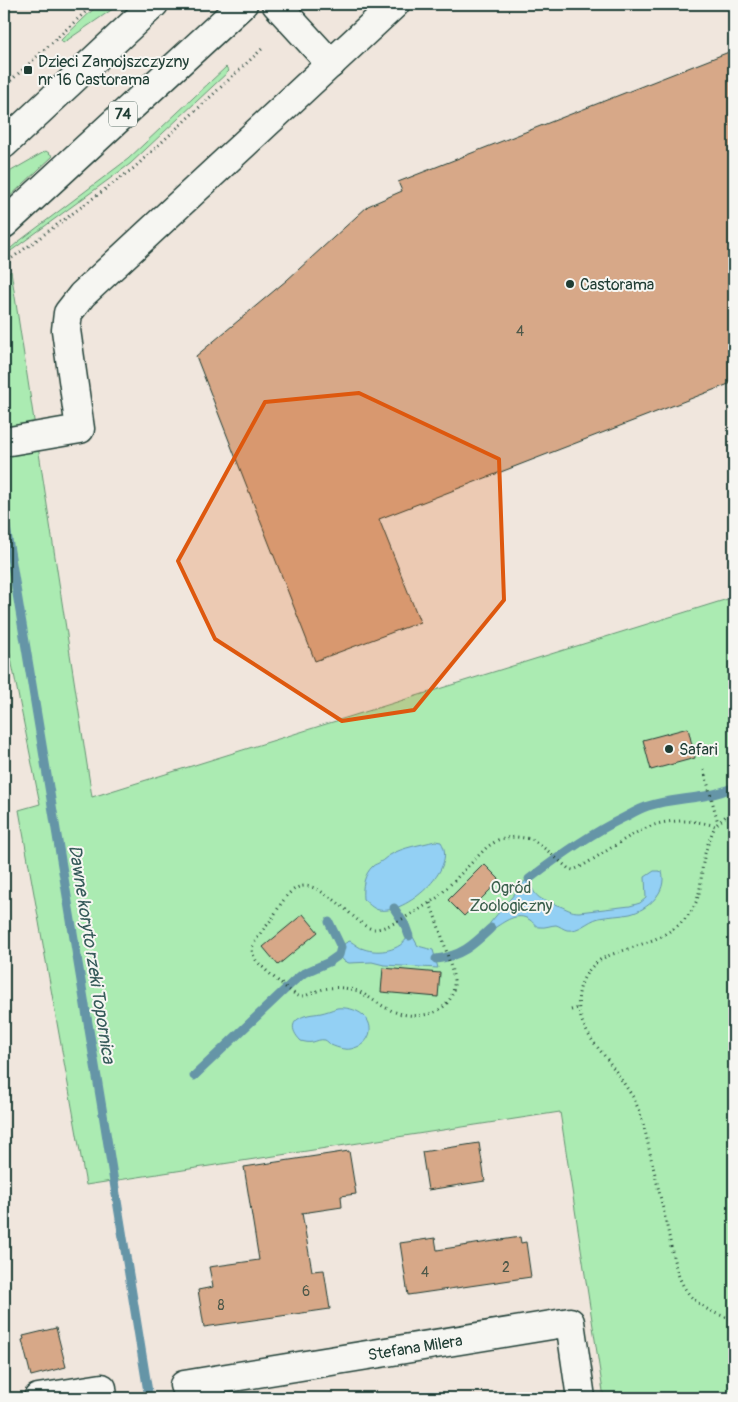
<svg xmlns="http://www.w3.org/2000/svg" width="738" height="1402" font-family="Pangolin,sans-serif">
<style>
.green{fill:#abebb2;stroke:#659473}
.water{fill:#93d0f4;stroke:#6595a7}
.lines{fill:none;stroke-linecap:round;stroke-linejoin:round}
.stream{stroke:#6595a7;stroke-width:9}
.building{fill:#d7a888;stroke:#1f3d34}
.minor-casing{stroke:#1f3d34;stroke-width:31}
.major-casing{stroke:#1f3d34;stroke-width:31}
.path{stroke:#1f3d34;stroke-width:3;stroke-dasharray:1 4;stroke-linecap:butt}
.minor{stroke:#f6f6f2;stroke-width:28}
.major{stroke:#f6f6f2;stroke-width:28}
.marked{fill:#de580e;fill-opacity:0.2;stroke:#de580e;stroke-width:4;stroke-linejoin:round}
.poi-dot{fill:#1f3d34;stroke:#f6f6f2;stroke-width:2}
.labels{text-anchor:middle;stroke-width:4;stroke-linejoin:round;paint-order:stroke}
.number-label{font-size:14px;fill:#4d5849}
.shield{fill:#f6f6f2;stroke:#60746d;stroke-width:1}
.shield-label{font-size:15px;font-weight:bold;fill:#1f3d34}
.poi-label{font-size:16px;fill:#1f3d34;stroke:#f6f6f2;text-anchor:start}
.park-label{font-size:16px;fill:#3b604d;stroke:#f6f6f2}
.street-label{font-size:16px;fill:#1f3d34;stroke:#f6f6f2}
.water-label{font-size:18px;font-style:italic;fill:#365a5a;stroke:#f6f6f2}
</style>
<rect width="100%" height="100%" fill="#f0e6dd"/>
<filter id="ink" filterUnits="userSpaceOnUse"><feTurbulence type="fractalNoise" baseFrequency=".02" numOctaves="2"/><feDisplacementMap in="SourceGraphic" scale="10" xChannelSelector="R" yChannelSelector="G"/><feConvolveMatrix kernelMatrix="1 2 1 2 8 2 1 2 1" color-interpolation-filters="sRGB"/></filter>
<g filter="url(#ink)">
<g class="green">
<polygon points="99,4 120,4 63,43 61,40"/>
<polygon points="226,67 229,71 130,164 4,256 4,254 18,242 128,159"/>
<polygon points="46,151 53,156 4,202 4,175"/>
<polygon points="11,271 92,797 734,597 734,1398 604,1398 560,1112 86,1185 19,810 40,804 4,624 4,277"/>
</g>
<g class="water">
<path d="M435,841l6,1c18,27 -36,73 -62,68 -6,-1 -11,-7 -16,-11 -1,-12 1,-25 10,-33 2,-2 5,-2 7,-4 4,-2 6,-5 10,-7 13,-8 31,-10 45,-14z"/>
<path d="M654,871h5l3,1c6,20 -15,38 -32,42 -10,2 -21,2 -31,4 -12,3 -20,14 -32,12 -4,-1 -7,-4 -11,-5 -5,0 -11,3 -16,2 -4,0 -6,-4 -10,-7 -13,-9 -26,2 -37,9l-4,-2 1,-4 36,-43 3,-1c5,20 13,21 31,27 7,3 11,6 19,6l51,-6 10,-3 6,-5 -1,-21z"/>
<path d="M408,936l5,1 5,9 15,4 5,18 -54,-3 -12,-3 -23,1 -5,-2 -5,-6c2,-8 4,-12 11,-14 5,3 9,7 14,8 14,5 37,2 44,-13z"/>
<path d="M337,1008c8,-1 19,1 26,7 13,11 7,29 -9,33 -7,3 -16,0 -23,-3 -2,-2 -4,-4 -6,-5 -5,-1 -8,1 -12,2 -4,1 -8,0 -12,-1 -12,-12 -10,-22 7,-26 4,-1 8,-1 13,-2 5,-1 10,-3 16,-5z"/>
</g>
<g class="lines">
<g class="stream">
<polyline points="4,515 103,1114 149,1398"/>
<path d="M529,879c30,-23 61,-45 94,-61 8,-4 16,-9 25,-12 28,-9 58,-6 86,-19"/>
<polyline points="394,908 405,925 409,936"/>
<path d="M436,959c26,-3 37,-14 55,-31"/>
<polyline points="194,1076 294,981 304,973 329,962 339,955 341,947 329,922"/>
</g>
</g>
<g class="building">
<polygon points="734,50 734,382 379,519 420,622 315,661 196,356 287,280 368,206 402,191 398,182"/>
<polygon points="688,728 695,758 651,770 643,740"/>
<polygon points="484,864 500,880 464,916 448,900"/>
<polygon points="303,914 318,932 278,965 263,947"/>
<polygon points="383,968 440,973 438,997 381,992"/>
<polygon points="479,1143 485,1181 428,1190 422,1152"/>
<polygon points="349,1151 356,1194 341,1196 342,1207 302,1213 312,1271 324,1270 330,1309 204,1327 198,1290 213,1287 209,1267 259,1260 244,1167"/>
<polygon points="520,1237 521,1243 526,1242 531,1277 408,1295 400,1243 435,1238 437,1250"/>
<polygon points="56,1328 66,1367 31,1376 22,1340 24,1339 23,1336"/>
</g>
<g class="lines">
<defs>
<g id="minor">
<polyline points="276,4 331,64"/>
<polyline points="4,442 80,429 66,330 68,313 82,295 395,4"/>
<polyline points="184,1385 570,1322 581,1398"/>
<polyline points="38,1398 102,1388 103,1398"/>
</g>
<g id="major">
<polyline points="4,144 154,4"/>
<polyline points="4,224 243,4"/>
</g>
</defs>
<use href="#minor" class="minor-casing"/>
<use href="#major" class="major-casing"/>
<g class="path">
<polyline points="4,88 6,85 94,4"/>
<polyline points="4,264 134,168 263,48"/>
<polyline points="704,770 718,823"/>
<polyline points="717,824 734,809"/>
<path d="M430,903c7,19 14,38 19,58 2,7 4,12 5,19 2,33 -33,41 -59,32 -13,-5 -24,-14 -37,-21 -14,-4 -27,-5 -41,0 -6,2 -12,6 -18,5 -6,-1 -39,-30 -43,-36 -2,-4 -4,-7 -4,-11 1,-8 14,-22 19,-29 8,-12 17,-33 33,-34 9,0 15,4 21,8 15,8 25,21 39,31 3,2 7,4 10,4 14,1 53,-24 64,-32l49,-50 11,-7 6,-2 13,-1 15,2 16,12 21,18 4,1c11,-4 20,-11 30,-17 16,-10 33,-22 51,-28 18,-6 43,-5 61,1 -5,12 -10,24 -12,37 -3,19 -1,33 -13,50 -16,21 -39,28 -62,36 -9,3 -20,6 -28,11 -23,16 -27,44 -15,68 5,11 14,21 22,31 9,12 17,25 26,38 10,20 14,43 19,65 6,25 12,50 17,74 4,20 7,42 20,58 12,14 27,21 45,25"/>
<polyline points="571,1010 578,1008"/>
</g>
<use href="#minor" class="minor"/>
<use href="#major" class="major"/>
</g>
</g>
<path class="marked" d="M359,393l140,66 5,141 -90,110 -72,11 -127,-82 -37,-78 87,-159z"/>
<g class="poi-dot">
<rect x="23" y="65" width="10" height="10" rx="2.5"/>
<circle cx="570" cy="284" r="5"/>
<circle cx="669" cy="749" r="5"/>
</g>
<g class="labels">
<g class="number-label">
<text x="520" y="336">4</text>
<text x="506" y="1272">2</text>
<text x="425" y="1277">4</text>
<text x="306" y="1296">6</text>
<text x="221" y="1310">8</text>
</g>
<rect class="shield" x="109" y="101.5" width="28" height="25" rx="4"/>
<g class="shield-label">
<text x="123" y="119">74</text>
</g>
<g class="poi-label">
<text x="38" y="67">Dzieci Zamojszczyzny<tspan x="38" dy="18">nr 16 Castorama</tspan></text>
<text x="580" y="290">Castorama</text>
<text x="679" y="755">Safari</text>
</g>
<g class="park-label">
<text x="511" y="893">Ogród<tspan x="511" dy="18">Zoologiczny</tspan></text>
</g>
<g class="street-label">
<text transform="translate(415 1347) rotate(-9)" y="6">Stefana Milera</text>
</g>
<g class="water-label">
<text transform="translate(92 954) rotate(81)" y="6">Dawne koryto rzeki Topornica</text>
</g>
</g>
<rect width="738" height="1402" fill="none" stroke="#f6f6f2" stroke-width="20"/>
<rect x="10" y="10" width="718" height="1382" fill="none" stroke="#1f3d34" stroke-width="2" filter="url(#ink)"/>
</svg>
